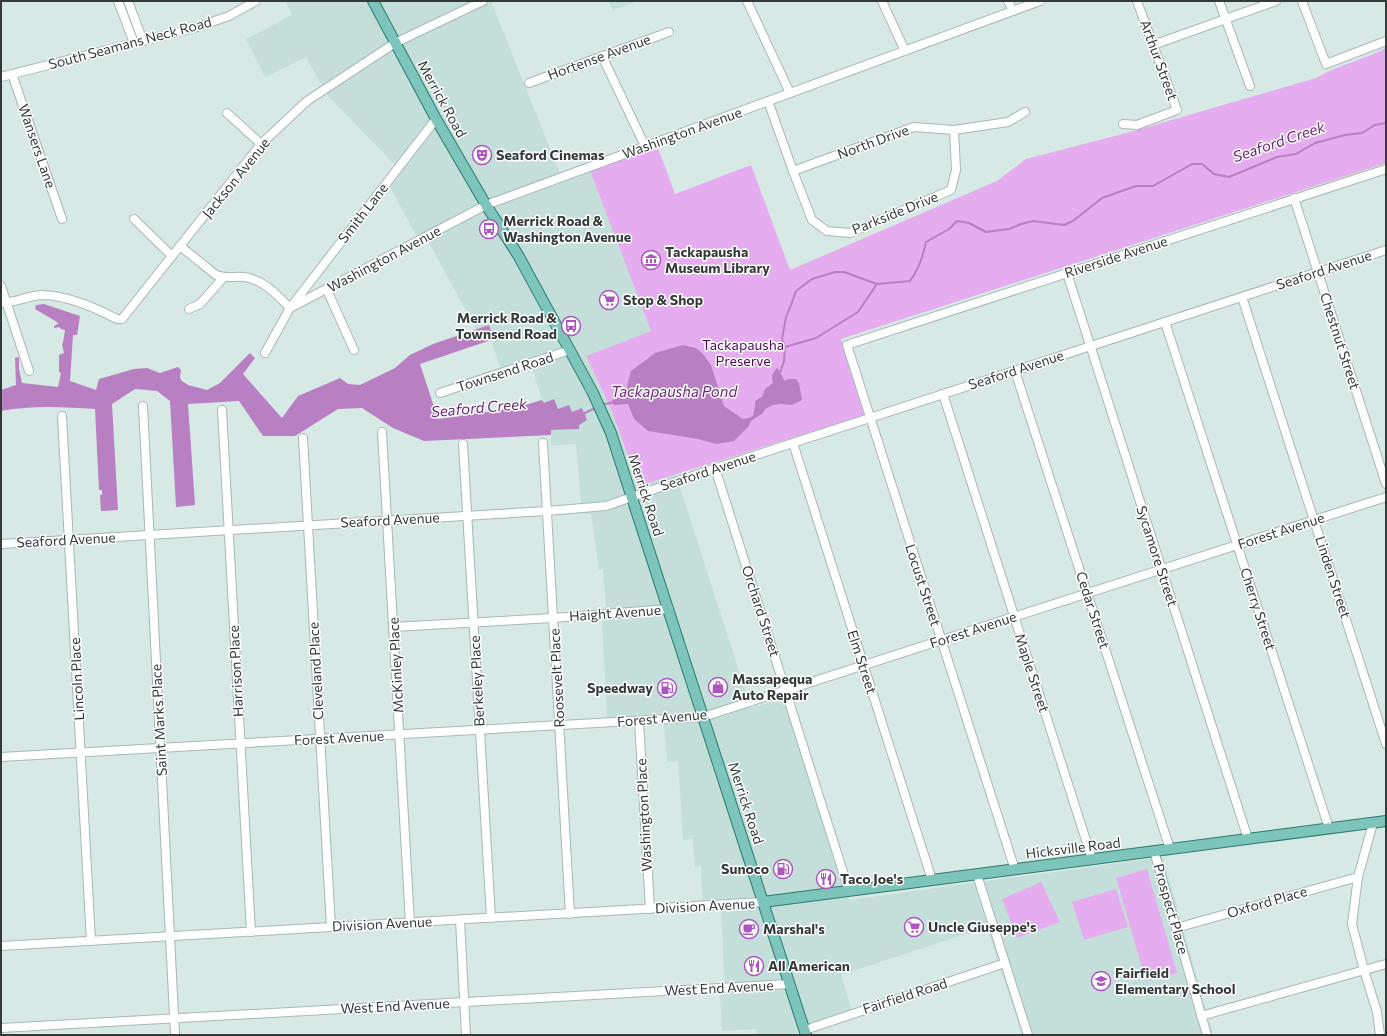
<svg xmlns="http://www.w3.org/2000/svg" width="1387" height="1036" font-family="Commissioner,sans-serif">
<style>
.built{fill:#c4dfda}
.green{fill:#e5adf0}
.water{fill:#b87fc3}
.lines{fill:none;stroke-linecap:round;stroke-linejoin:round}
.stream{stroke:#b87fc3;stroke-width:2}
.minor-casing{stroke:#a7b8b5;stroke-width:10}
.major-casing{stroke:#2b7a6f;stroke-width:12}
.minor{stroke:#fff;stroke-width:8}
.major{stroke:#7dc4ba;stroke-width:10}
.labels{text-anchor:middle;stroke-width:3;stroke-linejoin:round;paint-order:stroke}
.street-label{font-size:14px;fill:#333a38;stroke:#fff}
.poi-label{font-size:14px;font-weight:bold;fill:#333a38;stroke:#fff;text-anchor:start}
.park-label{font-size:14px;fill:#530760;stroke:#fff}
.water-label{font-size:15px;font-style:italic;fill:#6b2679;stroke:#fff}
</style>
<rect width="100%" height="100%" fill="#d7e9e5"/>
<g class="built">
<polygon points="285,1 491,1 563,181 590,171 651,331 586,356 611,409 639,486 676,475 751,708 783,698 849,900 1163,857 1213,1035 1022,1035 987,927 841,975 852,1011 797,1029 798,1035 757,1035 757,1029 722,1031 720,993 725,992 721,910 703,911 701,866 695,867 693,839 683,840 678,761 667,762 663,715 607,718 602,620 607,619 603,570 599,570 591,514 582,514 576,444 551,446 551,430 578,429 579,425 587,420 582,408 572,412 558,409 543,403 529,358 500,367 491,340 494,339 489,325 476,329 427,239 418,239 389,185 400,170 327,95 306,57 265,77 246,39 292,15"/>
<polygon points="608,1 639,1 613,10"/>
</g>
<g class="green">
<path d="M1386,48v115l-545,176 24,76 -226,71 -28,-77 -25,-53 65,-25 -61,-160 67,-26 18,49 76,-29 39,105 207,-89 29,-22 108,-28 182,-53c22,-13 47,-18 70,-30z"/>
<polygon points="1147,869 1177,973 1146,981 1116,878"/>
<polygon points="1041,882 1060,922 1017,938 1002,899"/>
<polygon points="1116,889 1128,927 1084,940 1072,902"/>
</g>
<g class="water">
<path d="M44,304l36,12 -3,19h-4l-3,46 26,9 3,-11 35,-10 13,-1 13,5 18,-6 3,3 -1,8 2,3 6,4 19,5 13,-7 30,-30 5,5 -12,16 39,44 16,-22 42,-18 8,6 12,1 35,-17 15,-13 23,-11 56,-19 5,14 -74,25 18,55 77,-11 27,-8 2,3 10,-4 4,10 11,-4 3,7 10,-4 5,12 -8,5v4l-28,1v5l-127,6 -31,-13 -31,-20 -24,1 -43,27h-32l-24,-35 -51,3 7,101 -19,2 -6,-106 -13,-10 -22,-2 -23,15 6,106 -17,1 -1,-16h2v-5h-3l-4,-81c-31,-2 -63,-4 -94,2v-21l15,-5 -1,-27 4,-1v12l3,14 36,4 3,-14 -2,-1v-17l5,-2 -2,-9 1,-1 2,-13 -4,-1 -2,-2 -5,1v-2l4,-2 -1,-2 -22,-13 1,-4z"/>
<path d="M683,345l13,3 7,6 8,11 13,41 19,13 6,-1 4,-2 2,-10v-5l7,-4 3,-8 8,-6c-2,-6 -1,-10 4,-15 5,5 4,8 8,13l3,-2h8l3,4 3,17 -10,5 -11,-1 -8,1 -8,4 -2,4 -12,8 -3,6 -14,14 -18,3 -18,-5 -50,-8 -14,-12 -6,-15 -14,1 -2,-5 14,-4 2,-14 3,-11 24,-18z"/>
</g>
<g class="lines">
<g class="stream">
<polyline points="785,347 816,338 858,312 877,284"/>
<path d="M780,373l4,-12 1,-14 -3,-8 4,-22 5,-12 5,-14 16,-12 23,-7h9l33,12 33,-3c9,-12 13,-24 16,-39l23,-13 8,-8 12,2 17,9 23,-3 12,-5 12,-3 31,4 9,-4 29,-23 34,-12h17l39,-22h10l12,10 15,3 48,-20 19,-3 19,-11 30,-8 17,-2 13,-8 11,-2"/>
<polyline points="605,404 616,402"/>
<polyline points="583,414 593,409"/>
</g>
<defs>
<g id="minor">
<polyline points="118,1 134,43"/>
<polyline points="128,1 143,41"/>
<polyline points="747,1 790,93"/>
<polyline points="882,1 905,51"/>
<polyline points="1008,1 1013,11"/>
<polyline points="1219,1 1250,86"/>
<polyline points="1302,1 1326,64 1386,41"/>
<polyline points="1153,45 1276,1"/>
<polyline points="602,56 645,146"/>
<polyline points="12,74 62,219"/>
<polyline points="1,77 194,28 229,16 256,1"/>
<polyline points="529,83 669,32"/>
<polyline points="768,101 793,171 812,220 827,231 850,233 951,190 956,170 954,130"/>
<polyline points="227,113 261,144"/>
<polyline points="1123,124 1137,125 1177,110 1137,1"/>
<polyline points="793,171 914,127 954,130 1008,122 1025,112"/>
<polyline points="1294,198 1386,484"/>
<polyline points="134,219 172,256"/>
<path d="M180,246l36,29c10,4 18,1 28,2 19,2 33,18 46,31"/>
<polyline points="1067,273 1248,839"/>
<polyline points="1,286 29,371"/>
<polyline points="327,290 354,350"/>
<polyline points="1242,297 1386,744"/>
<path d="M1,303c13,0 26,-7 40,-8 26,0 53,12 76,24h5l139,-175 46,-43 88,-58 88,-42"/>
<polyline points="290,308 486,205 1040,1"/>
<polyline points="189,309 200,304 223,278"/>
<polyline points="1165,322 1329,828"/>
<polyline points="265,353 290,308 436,119"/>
<polyline points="1015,371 1170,849"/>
<polyline points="440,393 570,350"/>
<polyline points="943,394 1092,859"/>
<polyline points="143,406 175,1035"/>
<polyline points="222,410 251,932"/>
<polyline points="62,416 91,941"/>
<polyline points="382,432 410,923"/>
<polyline points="303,438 331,927"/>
<polyline points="543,443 570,914"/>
<polyline points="793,443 932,880"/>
<polyline points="463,444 491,918"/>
<polyline points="715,468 849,891"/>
<polyline points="1,544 547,511 606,506 710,470 1386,250"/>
<polyline points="393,627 553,618 669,609"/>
<polyline points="639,721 650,909"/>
<polyline points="1,757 703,717 1386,497"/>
<polyline points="1373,823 1358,877 1352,924 1364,970 1377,1012 1380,1035"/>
<polyline points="1154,851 1207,1035"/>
<polyline points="1015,870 847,345 1386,169"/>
<polyline points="977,875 1028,1035"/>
<polyline points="460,920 466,1035"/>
<polyline points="1176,928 1358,877"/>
<polyline points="1,946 763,902"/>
<polyline points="1201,1016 1386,964"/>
<polyline points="1,1028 790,984"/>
<polyline points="805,1030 1005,963"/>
</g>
<g id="major">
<polyline points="373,1 436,119 486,205 518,255 593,393 611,433 806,1035"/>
<polyline points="763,902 1386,821"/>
</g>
</defs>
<use href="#minor" class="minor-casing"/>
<use href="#major" class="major-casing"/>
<use href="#minor" class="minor"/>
<use href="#major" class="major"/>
</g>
<defs>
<symbol id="theatre-ring" viewBox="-11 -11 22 22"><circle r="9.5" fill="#fff" stroke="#ae54c0" stroke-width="1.5"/><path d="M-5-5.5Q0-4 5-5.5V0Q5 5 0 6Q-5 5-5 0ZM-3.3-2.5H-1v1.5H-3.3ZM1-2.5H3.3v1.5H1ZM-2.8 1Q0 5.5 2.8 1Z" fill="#ae54c0"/></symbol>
<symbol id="bus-ring" viewBox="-11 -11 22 22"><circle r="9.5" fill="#fff" stroke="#ae54c0" stroke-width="1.5"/><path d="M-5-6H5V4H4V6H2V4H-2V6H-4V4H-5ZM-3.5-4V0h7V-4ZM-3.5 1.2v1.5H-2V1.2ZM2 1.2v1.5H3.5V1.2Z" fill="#ae54c0"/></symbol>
<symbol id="museum-ring" viewBox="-11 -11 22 22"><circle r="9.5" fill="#fff" stroke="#ae54c0" stroke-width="1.5"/><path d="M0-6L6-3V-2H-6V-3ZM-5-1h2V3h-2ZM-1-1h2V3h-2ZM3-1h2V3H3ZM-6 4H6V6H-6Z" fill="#ae54c0"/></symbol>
<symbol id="supermarket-ring" viewBox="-11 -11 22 22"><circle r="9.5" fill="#fff" stroke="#ae54c0" stroke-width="1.5"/><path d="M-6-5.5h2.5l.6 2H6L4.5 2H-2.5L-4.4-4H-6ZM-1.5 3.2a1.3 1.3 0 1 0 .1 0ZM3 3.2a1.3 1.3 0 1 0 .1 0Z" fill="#ae54c0"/></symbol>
<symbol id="shop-ring" viewBox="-11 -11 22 22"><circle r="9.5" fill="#fff" stroke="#ae54c0" stroke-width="1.5"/><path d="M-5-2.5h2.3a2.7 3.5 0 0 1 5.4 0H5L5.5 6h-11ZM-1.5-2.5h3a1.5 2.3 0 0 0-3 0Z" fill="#ae54c0"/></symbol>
<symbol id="fuel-ring" viewBox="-11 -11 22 22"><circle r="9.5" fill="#fff" stroke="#ae54c0" stroke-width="1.5"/><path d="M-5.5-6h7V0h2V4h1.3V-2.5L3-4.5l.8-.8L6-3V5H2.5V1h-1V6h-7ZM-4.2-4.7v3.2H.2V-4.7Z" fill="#ae54c0"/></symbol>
<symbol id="restaurant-ring" viewBox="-11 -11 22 22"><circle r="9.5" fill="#fff" stroke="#ae54c0" stroke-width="1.5"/><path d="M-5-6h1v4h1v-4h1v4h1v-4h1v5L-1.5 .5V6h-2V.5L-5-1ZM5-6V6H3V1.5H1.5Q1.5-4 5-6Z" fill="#ae54c0"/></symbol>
<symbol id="cafe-ring" viewBox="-11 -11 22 22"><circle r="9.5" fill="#fff" stroke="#ae54c0" stroke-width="1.5"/><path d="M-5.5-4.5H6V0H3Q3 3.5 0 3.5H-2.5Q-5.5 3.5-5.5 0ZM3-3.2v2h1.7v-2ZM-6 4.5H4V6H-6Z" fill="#ae54c0"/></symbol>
<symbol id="school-ring" viewBox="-11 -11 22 22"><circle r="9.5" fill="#fff" stroke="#ae54c0" stroke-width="1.5"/><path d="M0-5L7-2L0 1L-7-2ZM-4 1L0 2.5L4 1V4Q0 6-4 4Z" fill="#ae54c0"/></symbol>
</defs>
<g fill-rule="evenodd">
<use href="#theatre-ring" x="471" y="144" width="22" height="22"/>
<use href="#bus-ring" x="478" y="218" width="22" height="22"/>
<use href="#museum-ring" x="640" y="249" width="22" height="22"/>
<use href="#supermarket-ring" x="598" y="289" width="22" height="22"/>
<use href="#bus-ring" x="560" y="315" width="22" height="22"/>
<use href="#shop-ring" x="707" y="676" width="22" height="22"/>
<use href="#fuel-ring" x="656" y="677" width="22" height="22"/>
<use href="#fuel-ring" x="772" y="858" width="22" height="22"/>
<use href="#restaurant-ring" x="815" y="868" width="22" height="22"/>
<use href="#supermarket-ring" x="903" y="916" width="22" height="22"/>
<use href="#cafe-ring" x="738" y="918" width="22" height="22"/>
<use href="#restaurant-ring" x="743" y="955" width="22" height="22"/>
<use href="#school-ring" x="1090" y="970" width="22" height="22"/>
</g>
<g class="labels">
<g class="street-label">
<text transform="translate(130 43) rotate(-15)" y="5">South Seamans Neck Road</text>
<text transform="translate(599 57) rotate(-20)" y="5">Hortense Avenue</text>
<text transform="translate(1159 60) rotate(70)" y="5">Arthur Street</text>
<text transform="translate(442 99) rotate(61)" y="5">Merrick Road</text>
<text transform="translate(682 133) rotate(-20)" y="5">Washington Avenue</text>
<text transform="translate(873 142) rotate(-20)" y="5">North Drive</text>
<text transform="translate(37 146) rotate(71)" y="5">Wansers Lane</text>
<text transform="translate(236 178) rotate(-51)" y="5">Jackson Avenue</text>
<text transform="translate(363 213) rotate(-52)" y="5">Smith Lane</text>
<text transform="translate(895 213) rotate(-22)" y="5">Parkside Drive</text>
<text transform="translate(1116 257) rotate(-18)" y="5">Riverside Avenue</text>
<text transform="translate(384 259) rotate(-28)" y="5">Washington Avenue</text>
<text transform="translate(1324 270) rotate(-18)" y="5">Seaford Avenue</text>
<text transform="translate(1340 341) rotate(72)" y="5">Chestnut Street</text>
<text transform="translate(1016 370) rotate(-18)" y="5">Seaford Avenue</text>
<text transform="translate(505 372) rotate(-18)" y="5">Townsend Road</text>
<text transform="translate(708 471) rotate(-18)" y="5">Seaford Avenue</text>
<text transform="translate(646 495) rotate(72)" y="5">Merrick Road</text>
<text transform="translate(390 520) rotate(-3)" y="5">Seaford Avenue</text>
<text transform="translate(1281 531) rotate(-18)" y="5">Forest Avenue</text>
<text transform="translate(66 540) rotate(-3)" y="5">Seaford Avenue</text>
<text transform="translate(1157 556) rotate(72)" y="5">Sycamore Street</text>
<text transform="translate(1333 577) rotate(72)" y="5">Linden Street</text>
<text transform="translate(923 585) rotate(72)" y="5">Locust Street</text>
<text transform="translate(1258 609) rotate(72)" y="5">Cherry Street</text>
<text transform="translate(1093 610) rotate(72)" y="5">Cedar Street</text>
<text transform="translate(761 611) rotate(72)" y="5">Orchard Street</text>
<text transform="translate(615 613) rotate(-4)" y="5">Haight Avenue</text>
<text transform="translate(973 630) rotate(-18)" y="5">Forest Avenue</text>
<text transform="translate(862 662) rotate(72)" y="5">Elm Street</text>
<text transform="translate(396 665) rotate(-93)" y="5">McKinley Place</text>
<text transform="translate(236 671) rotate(-93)" y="5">Harrison Place</text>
<text transform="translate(316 671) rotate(-93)" y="5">Cleveland Place</text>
<text transform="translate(1032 673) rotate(72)" y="5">Maple Street</text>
<text transform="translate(557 678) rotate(-93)" y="5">Roosevelt Place</text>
<text transform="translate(77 679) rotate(-93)" y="5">Lincoln Place</text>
<text transform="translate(477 681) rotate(-93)" y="5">Berkeley Place</text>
<text transform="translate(662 718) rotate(-5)" y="5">Forest Avenue</text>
<text transform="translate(159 720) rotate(-93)" y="5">Saint Marks Place</text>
<text transform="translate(339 738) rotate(-3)" y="5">Forest Avenue</text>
<text transform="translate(746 803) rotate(72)" y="5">Merrick Road</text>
<text transform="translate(644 815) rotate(-93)" y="5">Washington Place</text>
<text transform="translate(1073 848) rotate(-7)" y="5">Hicksville Road</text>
<text transform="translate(1267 902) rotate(-16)" y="5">Oxford Place</text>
<text transform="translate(705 906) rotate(-3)" y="5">Division Avenue</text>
<text transform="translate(1171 909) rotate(74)" y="5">Prospect Place</text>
<text transform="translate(382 924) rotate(-3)" y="5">Division Avenue</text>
<text transform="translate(719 988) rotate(-3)" y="5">West End Avenue</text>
<text transform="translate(905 996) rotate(-18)" y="5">Fairfield Road</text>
<text transform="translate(395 1006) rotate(-3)" y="5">West End Avenue</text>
</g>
<g class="poi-label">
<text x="496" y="160">Seaford Cinemas</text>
<text x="503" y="226">Merrick Road &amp;<tspan x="503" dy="16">Washington Avenue</tspan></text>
<text x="665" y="257">Tackapausha<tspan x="665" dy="16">Museum Library</tspan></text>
<text x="623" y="305">Stop &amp; Shop</text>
<text x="557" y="323" text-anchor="end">Merrick Road &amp;<tspan x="557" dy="16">Townsend Road</tspan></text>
<text x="732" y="684">Massapequa<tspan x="732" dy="16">Auto Repair</tspan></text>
<text x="653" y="693" text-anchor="end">Speedway</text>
<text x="769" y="874" text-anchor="end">Sunoco</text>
<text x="840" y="884">Taco Joe's</text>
<text x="928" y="932">Uncle Giuseppe's</text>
<text x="763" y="934">Marshal's</text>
<text x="768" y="971">All American</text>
<text x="1115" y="978">Fairfield<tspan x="1115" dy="16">Elementary School</tspan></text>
</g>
<g class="park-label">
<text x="743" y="350">Tackapausha<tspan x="743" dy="16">Preserve</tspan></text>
</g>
<g class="water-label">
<text transform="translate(1279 142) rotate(-19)" y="5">Seaford Creek</text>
<text x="674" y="397">Tackapausha Pond</text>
<text transform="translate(479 408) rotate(-5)" y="5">Seaford Creek</text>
</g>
</g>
<rect width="1387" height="1036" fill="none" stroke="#333a38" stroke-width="4"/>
</svg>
